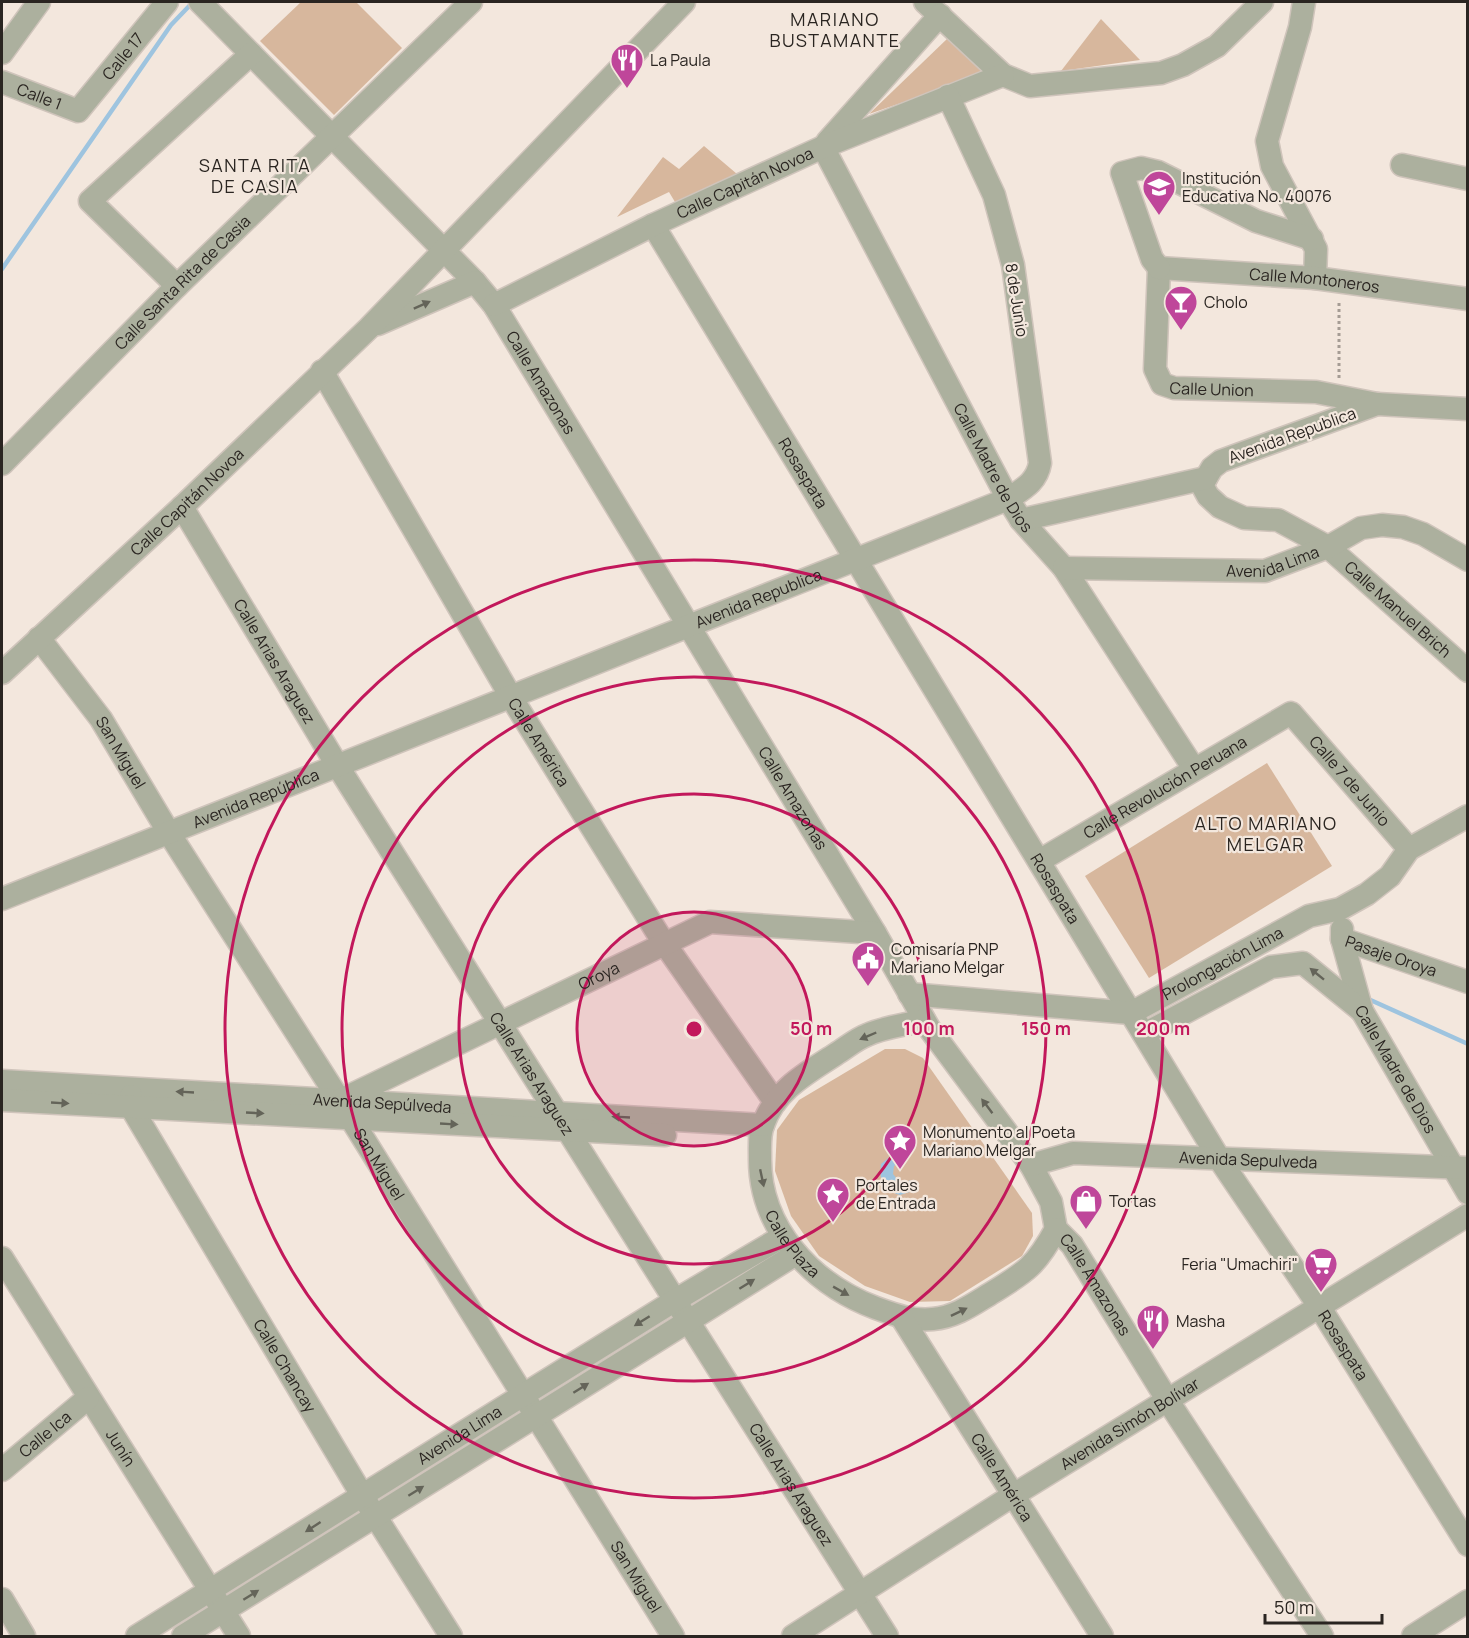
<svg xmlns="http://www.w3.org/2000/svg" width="1469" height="1638" font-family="Manrope,sans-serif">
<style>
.green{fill:#d7b79d}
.water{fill:#9ec4df}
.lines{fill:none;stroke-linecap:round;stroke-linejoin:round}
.stream{stroke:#9ec4df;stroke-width:4.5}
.minor-casing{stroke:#cfc4bb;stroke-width:25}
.path{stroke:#a59c94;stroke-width:3;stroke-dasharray:3 3;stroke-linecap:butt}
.minor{stroke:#acb09e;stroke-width:22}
.oneway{fill:#646459}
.ring{fill:none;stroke:#c2185b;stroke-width:3}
.labels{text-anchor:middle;stroke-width:4.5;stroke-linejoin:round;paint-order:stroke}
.street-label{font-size:16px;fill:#2a2521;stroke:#f3e7dd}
.poi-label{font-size:16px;fill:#2a2521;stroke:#f3e7dd;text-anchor:start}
.neighbourhood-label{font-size:18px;letter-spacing:1.5px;fill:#2a2521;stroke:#f3e7dd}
.centre{fill:#c2185b;stroke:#f3e7dd;stroke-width:3}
.ring-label{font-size:18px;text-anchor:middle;font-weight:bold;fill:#c2185b;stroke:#f3e7dd;stroke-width:4.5;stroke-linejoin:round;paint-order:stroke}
</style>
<rect width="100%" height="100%" fill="#f3e7dd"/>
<g class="green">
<polygon points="301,2 356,2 402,48 334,115 260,41"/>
<polygon points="1101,19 1140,60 1061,71"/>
<polygon points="948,38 985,74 869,114"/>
<polygon points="704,146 737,174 675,202 669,192 617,217 663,157 679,169"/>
<polygon points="1267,763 1332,866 1149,978 1085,876"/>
<polygon points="885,1049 905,1049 923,1058 1032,1213 1033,1236 1022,1256 950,1301 910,1302 865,1286 819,1256 791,1216 775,1171 777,1130 799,1100"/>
</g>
<path class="water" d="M893,1154l8,8 -7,4 -1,8 5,6 9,3 3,-3 6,10 -16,5c-17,-5 -21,-14 -19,-31z"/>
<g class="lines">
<g class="stream">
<polyline points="2,269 171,25 193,2"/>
<polyline points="1366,998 1468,1044"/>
</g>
<defs>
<g id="minor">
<path id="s1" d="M200,2l275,280 19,23 381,628 54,95 102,137 20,37 5,27 16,16 96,156 154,235"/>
<polyline points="925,2 1003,75 1030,86 1161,73 1183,65 1217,46 1262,2"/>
<polyline points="1304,2 1300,27 1267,141 1272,166 1316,249 1315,278"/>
<polyline points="2,53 39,2"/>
<path id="s2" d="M2,82l76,29 89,-109"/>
<polyline points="827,142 940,15"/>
<path id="s3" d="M823,147l185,352 13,21 43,48 130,201"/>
<polyline points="1402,165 1468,179"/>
<path id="s4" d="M653,225l567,935 99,146 149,239"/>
<path id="s5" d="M1159,268l-4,101 7,15 12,4 142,4 61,12"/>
<path id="s6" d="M1159,268l156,10 153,21"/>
<polyline points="1159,268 1152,259 1122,173 1141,168 1158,172 1256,221 1312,239"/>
<polyline points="177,286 90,201 251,54"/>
<path id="s7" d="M494,305l159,-80 170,-78 180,-72"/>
<polyline points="378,324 475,282"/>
<path id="s8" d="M322,371l189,326 149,240 115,165"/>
<path id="s9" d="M1468,409l-91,-5 -156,57 -9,7 -10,17 6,11 12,11 24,11 34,2 50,27 140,124"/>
<path id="s10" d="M2,464l175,-178 294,-284"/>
<path id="s11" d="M182,507l155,258 550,871"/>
<polyline points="1021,520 1206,478"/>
<path id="s12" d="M1064,568l201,3 63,-24 33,-19 21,-3 21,2 20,7 45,26"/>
<path id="s13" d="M39,638l62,81 68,114 171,268 333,535"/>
<path id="s14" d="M2,673l180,-166 187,-179 315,-326"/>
<path id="s15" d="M1039,861l252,-148 118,136"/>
<path id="s16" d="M2,899l1006,-400c15,-10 29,-17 32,-36l-27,-198 -19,-70 -46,-99"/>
<path id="s17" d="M1342,929v10l126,43"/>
<path id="s18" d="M1342,939l20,72 106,182"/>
<path id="s19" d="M909,994l222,19 178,-97 31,-7 27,-15 23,-18 19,-27 59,-33"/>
<path id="s20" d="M924,1020c-18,5 -40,7 -57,15 -11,4 -21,13 -31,19 -29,19 -61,36 -73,71 -4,10 -3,21 -3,32 -1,71 52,127 116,151 19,7 36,13 57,11 22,-2 39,-14 57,-25 36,-22 46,-28 66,-65"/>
<polyline points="1144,1034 1271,967 1303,963 1362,1011"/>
<path id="s21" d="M2,1081l761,44"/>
<path id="s22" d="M131,1096v11l231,388 89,141"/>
<polyline points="2,1100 665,1135"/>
<path id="s23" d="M341,1100l369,-178 165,11"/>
<path id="s24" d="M1031,1165l42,-12 395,15"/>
<path id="s25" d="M2,1258l237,378"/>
<path id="s26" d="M902,1318l200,318"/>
<path id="s27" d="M2,1470l86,-72"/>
<polyline points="2,1599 24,1636"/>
<path id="s28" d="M137,1636l537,-335 108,-64"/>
<polyline points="183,1636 796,1254"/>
<path id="s29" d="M793,1636l219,-140 456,-281"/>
<polyline points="1413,1636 1468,1601"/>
</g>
</defs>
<use href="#minor" class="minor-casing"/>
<polyline class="path" points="1339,378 1339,300"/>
<use href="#minor" class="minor"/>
</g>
<defs><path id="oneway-solid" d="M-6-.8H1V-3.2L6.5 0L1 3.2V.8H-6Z" transform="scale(1.5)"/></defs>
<g class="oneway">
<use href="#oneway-solid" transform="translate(422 305) rotate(-24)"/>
<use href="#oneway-solid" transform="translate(1317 974) rotate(-141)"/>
<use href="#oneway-solid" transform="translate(868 1036) rotate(157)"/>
<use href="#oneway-solid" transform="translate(185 1092) rotate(-177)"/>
<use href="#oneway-solid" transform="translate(60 1103) rotate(3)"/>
<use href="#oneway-solid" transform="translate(987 1106) rotate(-127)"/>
<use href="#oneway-solid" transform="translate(255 1113) rotate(3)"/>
<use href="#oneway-solid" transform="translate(621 1117) rotate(-177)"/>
<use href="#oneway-solid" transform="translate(449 1124) rotate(3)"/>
<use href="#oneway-solid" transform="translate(762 1178) rotate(78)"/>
<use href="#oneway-solid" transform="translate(747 1284) rotate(-32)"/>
<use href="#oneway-solid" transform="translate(841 1291) rotate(29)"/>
<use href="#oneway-solid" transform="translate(959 1312) rotate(-26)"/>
<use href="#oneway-solid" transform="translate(642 1321) rotate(148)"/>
<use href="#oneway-solid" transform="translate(581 1388) rotate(-32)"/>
<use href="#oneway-solid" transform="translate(416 1491) rotate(-32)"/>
<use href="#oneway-solid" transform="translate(313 1527) rotate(147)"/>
<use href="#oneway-solid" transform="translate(251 1595) rotate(-32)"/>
</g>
<circle cx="694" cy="1029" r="117" fill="#c2185b" fill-opacity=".12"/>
<g class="ring">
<circle cx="694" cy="1029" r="117"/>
<circle cx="694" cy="1029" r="235"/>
<circle cx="694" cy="1029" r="352"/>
<circle cx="694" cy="1029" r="469"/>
</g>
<defs>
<symbol id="restaurant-pin" viewBox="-11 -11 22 30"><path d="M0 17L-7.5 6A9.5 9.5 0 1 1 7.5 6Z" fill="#bf469a" stroke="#f3e7dd"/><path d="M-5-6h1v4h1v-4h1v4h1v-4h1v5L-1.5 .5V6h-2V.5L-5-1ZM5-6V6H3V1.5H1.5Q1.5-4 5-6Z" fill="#fff"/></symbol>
<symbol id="school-pin" viewBox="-11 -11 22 30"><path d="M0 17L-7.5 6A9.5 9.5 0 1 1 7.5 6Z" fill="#bf469a" stroke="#f3e7dd"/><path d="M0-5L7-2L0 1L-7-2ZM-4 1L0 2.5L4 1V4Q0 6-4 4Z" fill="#fff"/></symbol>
<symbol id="bar-pin" viewBox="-11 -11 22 30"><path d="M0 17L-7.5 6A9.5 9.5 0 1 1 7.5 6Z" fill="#bf469a" stroke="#f3e7dd"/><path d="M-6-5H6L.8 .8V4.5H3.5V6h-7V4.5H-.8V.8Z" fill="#fff"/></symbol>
<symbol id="civic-pin" viewBox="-11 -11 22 30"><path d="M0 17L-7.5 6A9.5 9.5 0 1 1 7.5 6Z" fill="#bf469a" stroke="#f3e7dd"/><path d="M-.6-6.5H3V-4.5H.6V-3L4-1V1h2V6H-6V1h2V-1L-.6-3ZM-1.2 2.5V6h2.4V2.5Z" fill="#fff"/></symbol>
<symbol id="sight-pin" viewBox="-11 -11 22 30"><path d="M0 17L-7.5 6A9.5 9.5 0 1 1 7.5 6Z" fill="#bf469a" stroke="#f3e7dd"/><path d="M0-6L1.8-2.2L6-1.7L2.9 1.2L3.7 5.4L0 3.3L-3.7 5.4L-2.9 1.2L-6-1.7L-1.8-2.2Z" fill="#fff"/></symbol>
<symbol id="shop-pin" viewBox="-11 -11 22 30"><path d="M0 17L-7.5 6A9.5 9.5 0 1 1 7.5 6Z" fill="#bf469a" stroke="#f3e7dd"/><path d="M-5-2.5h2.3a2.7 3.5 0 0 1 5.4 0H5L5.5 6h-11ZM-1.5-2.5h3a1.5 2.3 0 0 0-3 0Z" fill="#fff"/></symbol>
<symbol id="supermarket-pin" viewBox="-11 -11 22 30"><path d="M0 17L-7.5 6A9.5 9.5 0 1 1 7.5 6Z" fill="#bf469a" stroke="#f3e7dd"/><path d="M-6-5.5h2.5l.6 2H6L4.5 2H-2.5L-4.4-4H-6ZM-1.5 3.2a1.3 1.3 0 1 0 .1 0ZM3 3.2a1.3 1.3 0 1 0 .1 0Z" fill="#fff"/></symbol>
</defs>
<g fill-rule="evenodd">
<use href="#restaurant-pin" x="608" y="41" width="38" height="52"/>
<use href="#school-pin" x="1140" y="168" width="38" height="52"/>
<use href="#bar-pin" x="1162" y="283" width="38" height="52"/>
<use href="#civic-pin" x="849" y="939" width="38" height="52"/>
<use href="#sight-pin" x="881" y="1122" width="38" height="52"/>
<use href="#sight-pin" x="814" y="1175" width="38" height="52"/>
<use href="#shop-pin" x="1067" y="1182" width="38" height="52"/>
<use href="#supermarket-pin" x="1302" y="1245" width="38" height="52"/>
<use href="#restaurant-pin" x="1134" y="1302" width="38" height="52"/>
</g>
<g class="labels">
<g class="street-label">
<text dy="6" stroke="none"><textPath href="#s2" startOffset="152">Calle 17</textPath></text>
<text dy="6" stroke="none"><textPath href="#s2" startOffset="40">Calle 1</textPath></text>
<text dy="6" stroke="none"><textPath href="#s7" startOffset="279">Calle Capitán Novoa</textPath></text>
<text dy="6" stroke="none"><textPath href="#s6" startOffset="156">Calle Montoneros</textPath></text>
<text dy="6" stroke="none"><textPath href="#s10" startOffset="256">Calle Santa Rita de Casia</textPath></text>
<text transform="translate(1017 300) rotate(81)" y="6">8 de Junio</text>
<text dy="6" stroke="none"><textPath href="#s1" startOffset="513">Calle Amazonas</textPath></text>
<text dy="6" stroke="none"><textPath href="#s5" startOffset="168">Calle Union</textPath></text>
<text transform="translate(1292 435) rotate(-20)" y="6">Avenida Republica</text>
<text dy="6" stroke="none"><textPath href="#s3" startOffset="363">Calle Madre de Dios</textPath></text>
<text dy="6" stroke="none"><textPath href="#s4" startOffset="290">Rosaspata</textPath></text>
<text dy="6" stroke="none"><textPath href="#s14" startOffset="252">Calle Capitán Novoa</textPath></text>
<text dy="6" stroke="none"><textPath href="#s12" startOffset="210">Avenida Lima</textPath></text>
<text dy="6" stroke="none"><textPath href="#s16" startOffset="814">Avenida Republica</textPath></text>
<text dy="6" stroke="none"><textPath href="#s9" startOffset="528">Calle Manuel Brich</textPath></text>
<text dy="6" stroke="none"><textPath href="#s11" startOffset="180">Calle Arias Araguez</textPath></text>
<text dy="6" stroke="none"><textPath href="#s8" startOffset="430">Calle América</textPath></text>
<text dy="6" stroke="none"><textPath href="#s13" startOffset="141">San Miguel</textPath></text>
<text dy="6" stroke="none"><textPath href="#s15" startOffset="382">Calle 7 de Junio</textPath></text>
<text dy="6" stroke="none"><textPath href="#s15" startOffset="146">Calle Revolución Peruana</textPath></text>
<text dy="6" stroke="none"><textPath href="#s16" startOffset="273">Avenida República</textPath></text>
<text dy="6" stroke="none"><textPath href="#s1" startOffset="999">Calle Amazonas</textPath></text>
<text dy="6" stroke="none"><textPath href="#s4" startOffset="776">Rosaspata</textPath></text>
<text dy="6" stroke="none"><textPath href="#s17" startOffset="62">Pasaje Oroya</textPath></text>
<text dy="6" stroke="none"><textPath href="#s19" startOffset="327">Prolongación Lima</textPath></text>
<text dy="6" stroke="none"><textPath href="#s23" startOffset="286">Oroya</textPath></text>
<text dy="6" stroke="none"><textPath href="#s18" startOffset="142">Calle Madre de Dios</textPath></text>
<text dy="6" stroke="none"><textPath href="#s11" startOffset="666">Calle Arias Araguez</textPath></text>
<text dy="6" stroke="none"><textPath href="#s21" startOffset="381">Avenida Sepúlveda</textPath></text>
<text dy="6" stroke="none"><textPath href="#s24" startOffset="219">Avenida Sepulveda</textPath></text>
<text dy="6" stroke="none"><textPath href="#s13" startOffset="627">San Miguel</textPath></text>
<text dy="6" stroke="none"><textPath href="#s20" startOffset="327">Calle Plaza</textPath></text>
<text dy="6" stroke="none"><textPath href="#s1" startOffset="1575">Calle Amazonas</textPath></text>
<text dy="6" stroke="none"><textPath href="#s4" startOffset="1316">Rosaspata</textPath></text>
<text dy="6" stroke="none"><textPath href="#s22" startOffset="312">Calle Chancay</textPath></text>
<text dy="6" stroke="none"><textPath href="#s29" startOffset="398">Avenida Simón Bolívar</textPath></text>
<text dy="6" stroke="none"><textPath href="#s27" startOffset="56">Calle Ica</textPath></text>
<text dy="6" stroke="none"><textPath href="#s28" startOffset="380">Avenida Lima</textPath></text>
<text dy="6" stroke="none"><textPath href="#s25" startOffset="224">Junín</textPath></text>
<text dy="6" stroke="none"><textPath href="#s26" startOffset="188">Calle América</textPath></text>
<text dy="6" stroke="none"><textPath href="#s11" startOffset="1152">Calle Arias Araguez</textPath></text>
<text dy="6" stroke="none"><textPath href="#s13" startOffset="1113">San Miguel</textPath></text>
</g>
<g class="poi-label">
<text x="650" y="66">La Paula</text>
<text x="1182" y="184">Institución<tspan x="1182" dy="18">Educativa No. 40076</tspan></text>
<text x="1204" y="308">Cholo</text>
<text x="891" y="955">Comisaría PNP<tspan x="891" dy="18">Mariano Melgar</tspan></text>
<text x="923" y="1138">Monumento al Poeta<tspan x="923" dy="18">Mariano Melgar</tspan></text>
<text x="856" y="1191">Portales<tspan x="856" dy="18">de Entrada</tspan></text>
<text x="1109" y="1207">Tortas</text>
<text x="1298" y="1270" text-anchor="end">Feria "Umachiri"</text>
<text x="1176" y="1327">Masha</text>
</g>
<g class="neighbourhood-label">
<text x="835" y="26">MARIANO<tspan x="835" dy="21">BUSTAMANTE</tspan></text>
<text x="255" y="172">SANTA RITA<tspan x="255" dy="21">DE CASIA</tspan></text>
<text x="1266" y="830">ALTO MARIANO<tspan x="1266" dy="21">MELGAR</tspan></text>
</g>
</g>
<circle cx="694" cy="1029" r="9" class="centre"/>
<g class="ring-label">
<text x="811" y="1035">50 m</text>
<text x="929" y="1035">100 m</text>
<text x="1046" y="1035">150 m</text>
<text x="1163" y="1035">200 m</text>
</g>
<rect width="1469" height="1638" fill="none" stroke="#2a2521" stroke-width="6"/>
<path d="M1265 1614v9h117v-9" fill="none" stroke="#2a2521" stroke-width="3"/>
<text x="1274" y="1614" font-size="18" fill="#2a2521" stroke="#f3e7dd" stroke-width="4.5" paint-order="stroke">50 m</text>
</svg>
